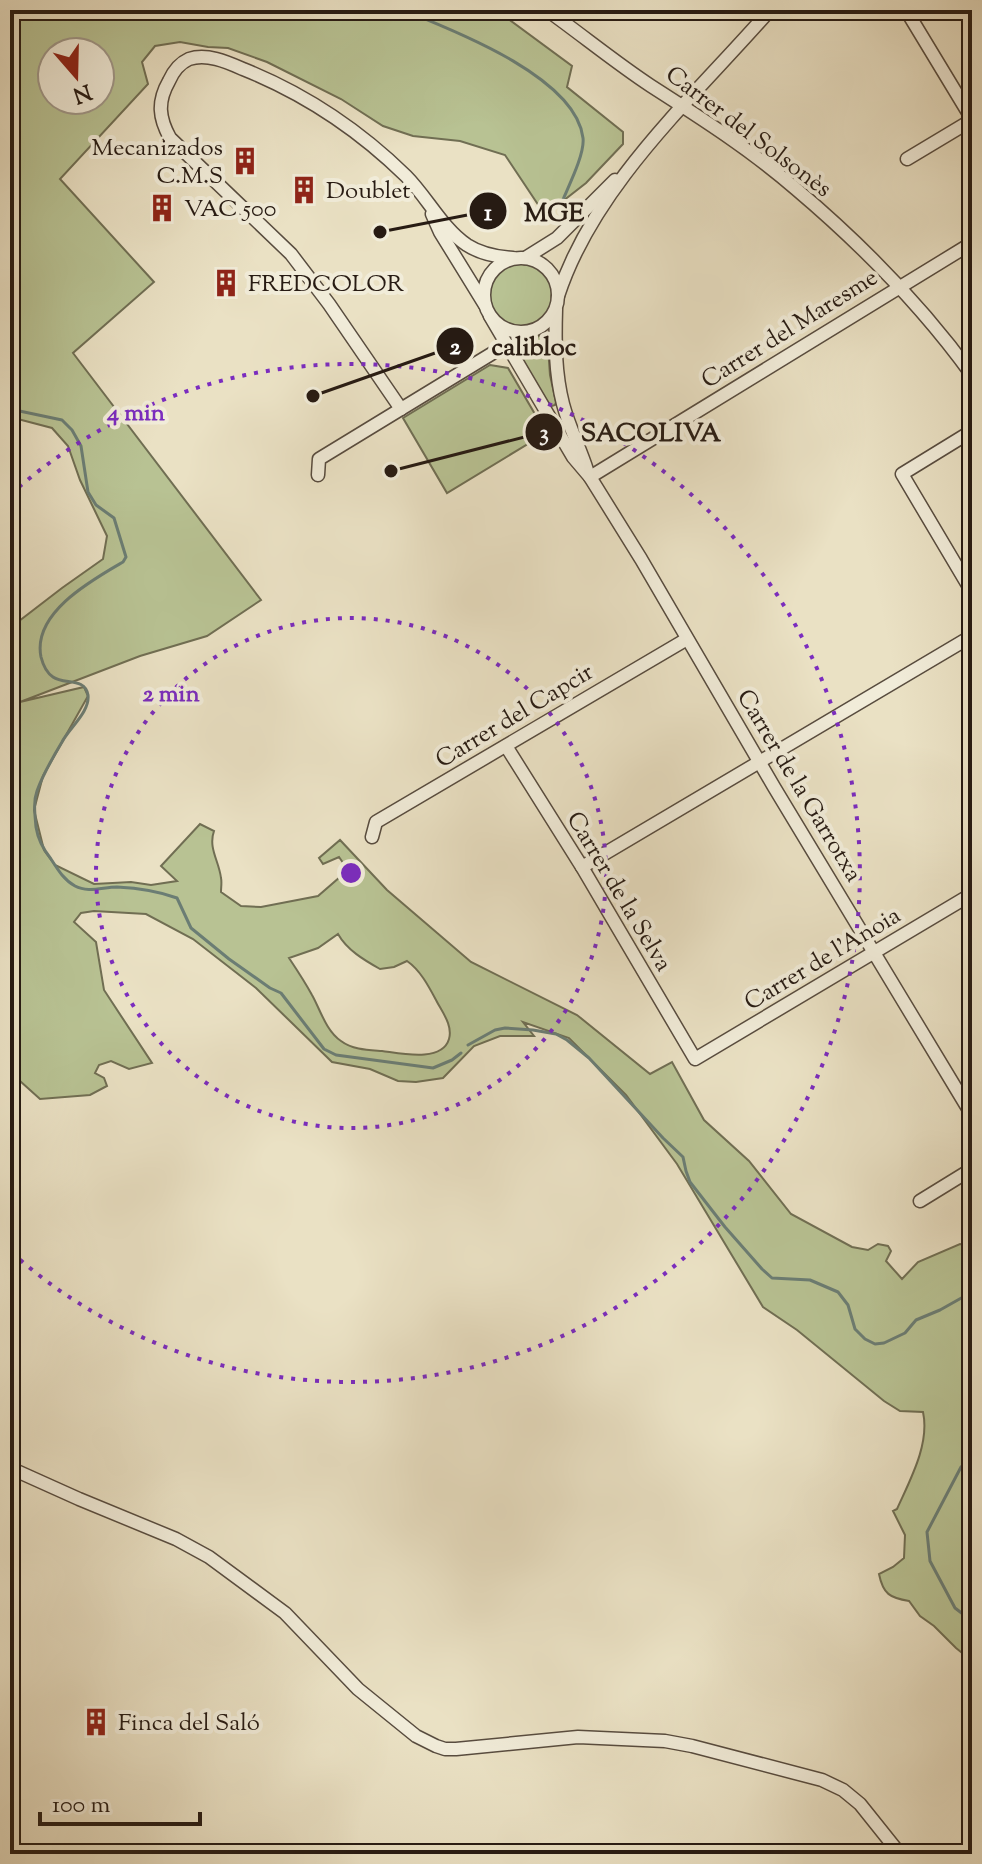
<svg xmlns="http://www.w3.org/2000/svg" width="982" height="1864" font-family="'Sorts Mill Goudy',serif">
<style>
.green{fill:#b8c293;stroke:#706e53;stroke-width:2;fill-rule:evenodd}
.lines{fill:none;stroke-linecap:round;stroke-linejoin:round}
.stream{stroke:#6b7d74;stroke-width:3}
.minor-casing{stroke:#584c3f;stroke-width:15}
.minor{stroke:#f1ecd9;stroke-width:12}
.ring{fill:none;stroke:#7b2cbf;stroke-width:4;stroke-dasharray:4 8}
.labels{text-anchor:middle;stroke-width:8;stroke-linejoin:round;paint-order:stroke}
.street-label{font-size:24px;fill:#271b13;stroke:#f1ecd9}
.poi-label{font-size:24px;fill:#271b13;stroke:#f1ecd9;text-anchor:start}
.centre{fill:#7b2cbf;stroke:#f1ecd9;stroke-width:4}
.ring-label{font-size:24px;text-anchor:middle;font-weight:bold;fill:#7b2cbf;stroke:#f1ecd9;stroke-width:8;stroke-linejoin:round;paint-order:stroke}
.leader{fill:none;stroke:#271b13;stroke-width:3}
.callout-dot{fill:#271b13;stroke:#f1ecd9;stroke-width:3}
.mark-label{font-size:24px;text-anchor:middle;font-weight:bold;fill:#fff}
.callout-label{font-size:26px;text-anchor:middle;font-weight:bold;fill:#271b13;stroke:#f1ecd9;stroke-width:8;stroke-linejoin:round;paint-order:stroke}
</style>
<rect width="100%" height="100%" fill="#eae1c4"/>
<filter id="stains"><feTurbulence type="fractalNoise" baseFrequency=".0025" numOctaves="4"/><feColorMatrix values="0 0 0 0 .2 0 0 0 0 .09 0 0 0 0 .02 0 0 0 .5 -.17"/></filter>
<radialGradient id="worn" r=".72"><stop offset=".6" stop-color="#630" stop-opacity="0"/><stop offset="1" stop-color="#630" stop-opacity=".3"/></radialGradient>
<g class="green">
<path d="M10,10h486l76,56 -5,21 56,45v12l-37,39 -41,32 -40,-60 -45,-14 -47,-5 -30,-10 -42,-27 -74,-37 -39,-14 -20,-1 -28,-5 -25,4 -13,16 6,22 -88,95 94,103 -81,71 188,247 -54,36 -67,20 -120,46 64,-15 4,9 -45,80 -9,34 10,40 11,15 39,19 37,-2 20,3 26,-4 -16,-15 39,-42 14,7c-6,17 5,30 7,47 1,4 0,9 0,14l20,14 20,1 57,-11 30,-26 -9,-13 -16,7 -4,-6 21,-18 47,50 84,72 106,53 73,59 22,-12 32,58 45,41 42,53 61,33 16,3 10,-6 10,2 3,5 -5,10 16,18 16,-17 42,-18 12,2v415l-16,-13 -22,-22 -14,-10 -11,-15c-19,-3 -26,-7 -30,-27l14,-7 11,-9 1,-23 -12,-24 4,-2c13,-29 33,-65 26,-97l-23,-1 -16,-10 -87,-71 -34,-23 -86,-143 -51,-69 -57,-57 -46,-16 11,14h-34l-26,10 -31,32 -27,4 -18,-1 -28,-12 -38,-7 -76,-74 -63,-49 -47,-25 -52,-3 -13,2 -7,9 22,20 8,48 48,73 -23,6 -18,-8 -12,4 -4,8 9,5 3,8 -17,9 -50,4 -30,-27v-444l52,-40 41,-29 4,-23 -27,-56 -12,-34 -16,-18 -42,-11zM52,52h48v48h-48zM338,934c9,16 26,26 42,35l14,-2 13,-6c13,9 21,24 29,39 6,12 17,25 13,39 -7,24 -50,14 -67,12 -14,-1 -29,-1 -41,-10 -15,-10 -21,-32 -29,-46 -7,-13 -15,-25 -23,-37l29,-10z"/>
<circle cx="520" cy="296" r="33"/>
<polygon points="547,333 550,375 556,402 555,405 552,406 548,404 513,344 513,340 534,338"/>
<polygon points="490,365 508,368 546,433 447,493 403,418"/>
</g>
<g class="lines">
<g class="stream">
<path d="M403,10c50,20 173,67 180,128 2,16 -15,49 -21,64"/>
<path d="M10,409l52,11 10,10 9,16 7,46 8,13 18,13 12,39 -3,5c-31,18 -91,51 -82,95 2,8 6,16 12,20 11,8 32,0 35,18 2,17 -19,33 -26,47 -9,15 -19,32 -25,49 -4,11 -2,24 -1,36 2,13 7,22 15,32 7,11 13,21 24,27 13,7 28,1 42,1 20,1 41,4 60,11l14,30 38,31 41,29 11,5 43,56 12,6 97,13 19,-8 9,-7"/>
<polyline points="468,1045 495,1030 505,1028 533,1030 556,1034 567,1040 589,1058 663,1138 683,1157 686,1171 690,1182 725,1227 762,1269 772,1278 810,1280 838,1292 848,1305 855,1329 865,1339 875,1344 884,1343 905,1333 916,1320 940,1310 972,1292"/>
<polyline points="972,1456 961,1467 927,1532 930,1561 955,1608 972,1621"/>
</g>
<defs>
<g id="minor">
<path d="M547,10c35,25 69,53 104,76 50,32 100,64 145,103 65,55 126,117 176,186"/>
<polyline points="906,10 972,119"/>
<polyline points="907,159 972,120"/>
<polyline points="432,214 440,232 485,305"/>
<polyline points="525,258 557,238 615,180"/>
<circle cx="521" cy="295" r="37"/>
<path d="M558,296c36,-111 136,-199 212,-286"/>
<path d="M556,309c-1,32 -1,64 7,95 6,23 17,44 24,66"/>
<polyline points="490,316 573,457 590,477 641,559 774,787 972,1115"/>
<path d="M401,409l-72,-105 -38,-50 -121,-116c-11,-20 -13,-36 -1,-57 4,-9 11,-18 20,-22 18,-6 38,3 54,10 60,24 116,61 163,107 21,21 36,52 61,69 14,9 30,12 46,13"/>
<polyline points="972,431 902,474 972,592"/>
<polyline points="318,475 319,459 506,345"/>
<polyline points="590,477 972,243"/>
<polyline points="506,746 582,867 695,1059 972,894"/>
<polyline points="372,837 376,822 687,639"/>
<polyline points="582,867 972,636"/>
<polyline points="920,1201 972,1169"/>
<polyline points="10,1468 79,1499 176,1539 209,1557 285,1613 358,1689 416,1736 436,1746 445,1749 456,1749 578,1737 665,1741 692,1746 822,1780 843,1790 860,1804 900,1854"/>
</g>
</defs>
<use href="#minor" class="minor-casing"/>
<use href="#minor" class="minor"/>
</g>
<g class="ring">
<circle cx="351" cy="873" r="255"/>
<path d="M10 495A509 509 0 1 1 10 1251"/>
</g>
<defs>
<symbol id="building-bare" viewBox="-9 -9 18 18"><path d="M-4-6H4V6H1V3H-1V6H-4ZM-2.5-4.3h1.7v1.8h-1.7ZM.8-4.3h1.7v1.8H.8ZM-2.5-1h1.7V.8h-1.7ZM.8-1h1.7V.8H.8Z" fill="#8f2418" stroke="#f1ecd9" stroke-width="2.5" paint-order="stroke"/></symbol>
</defs>
<g fill-rule="evenodd">
<use href="#building-bare" x="225" y="141" width="40" height="40"/>
<use href="#building-bare" x="284" y="170" width="40" height="40"/>
<use href="#building-bare" x="142" y="188" width="40" height="40"/>
<use href="#building-bare" x="206" y="263" width="40" height="40"/>
<use href="#building-bare" x="76" y="1702" width="40" height="40"/>
</g>
<g class="labels">
<g class="street-label">
<text transform="translate(749 131) rotate(37)" y="8">Carrer del Solsonès</text>
<text transform="translate(789 328) rotate(-32)" y="8">Carrer del Maresme</text>
<text transform="translate(514 715) rotate(-31)" y="8">Carrer del Capcir</text>
<text transform="translate(800 785) rotate(59)" y="8">Carrer de la Garrotxa</text>
<text transform="translate(620 891) rotate(59)" y="8">Carrer de la Selva</text>
<text transform="translate(822 958) rotate(-31)" y="8">Carrer de l'Anoia</text>
</g>
<g class="poi-label">
<text x="223" y="155" text-anchor="end">Mecanizados<tspan x="223" dy="28">C.M.S</tspan></text>
<text x="326" y="198">Doublet</text>
<text x="184" y="216">VAC 500</text>
<text x="248" y="291">FREDCOLOR</text>
<text x="118" y="1730">Finca del Saló</text>
</g>
</g>
<circle cx="351" cy="873" r="12" class="centre"/>
<g class="ring-label">
<text x="136" y="420">4 min</text>
<text x="171" y="701">2 min</text>
</g>
<path class="leader" d="M380 232L488 211M313 396L455 346M391 471L544 432"/>
<g class="callout-dot">
<circle cx="380" cy="232" r="8"/>
<circle cx="313" cy="396" r="8"/>
<circle cx="391" cy="471" r="8"/>
<circle cx="488" cy="211" r="20"/>
<circle cx="455" cy="346" r="20"/>
<circle cx="544" cy="432" r="20"/>
</g>
<g class="mark-label">
<text x="488" y="220">1</text>
<text x="455" y="354">2</text>
<text x="544" y="440">3</text>
</g>
<g class="callout-label">
<text x="554" y="221">MGE</text>
<text x="534" y="355">calibloc</text>
<text x="651" y="441">SACOLIVA</text>
</g>
<rect width="982" height="1864" fill="none" stroke="#eae1c4" stroke-width="40"/>
<rect x="12" y="12" width="958" height="1840" fill="none" stroke="#271b13" stroke-width="4"/>
<rect x="20" y="20" width="942" height="1824" fill="none" stroke="#271b13" stroke-width="2"/>
<g transform="translate(76 76) rotate(160)"><circle r="38" fill="#f1ecd9" stroke="#a0988a" stroke-width="2"/>
<path d="M0-6L14 30L0 20L-14 30Z" fill="#8f2418"/>
<text y="-12" font-size="22" font-weight="bold" text-anchor="middle" fill="#271b13">N</text>
</g>
<path d="M40 1812v12h160v-12" fill="none" stroke="#271b13" stroke-width="4"/>
<text x="52" y="1812" font-size="24" fill="#271b13" stroke="#f1ecd9" stroke-width="6" paint-order="stroke">100 m</text>
<rect width="100%" height="100%" filter="url(#stains)"/>
<rect width="100%" height="100%" fill="url(#worn)"/>
</svg>
